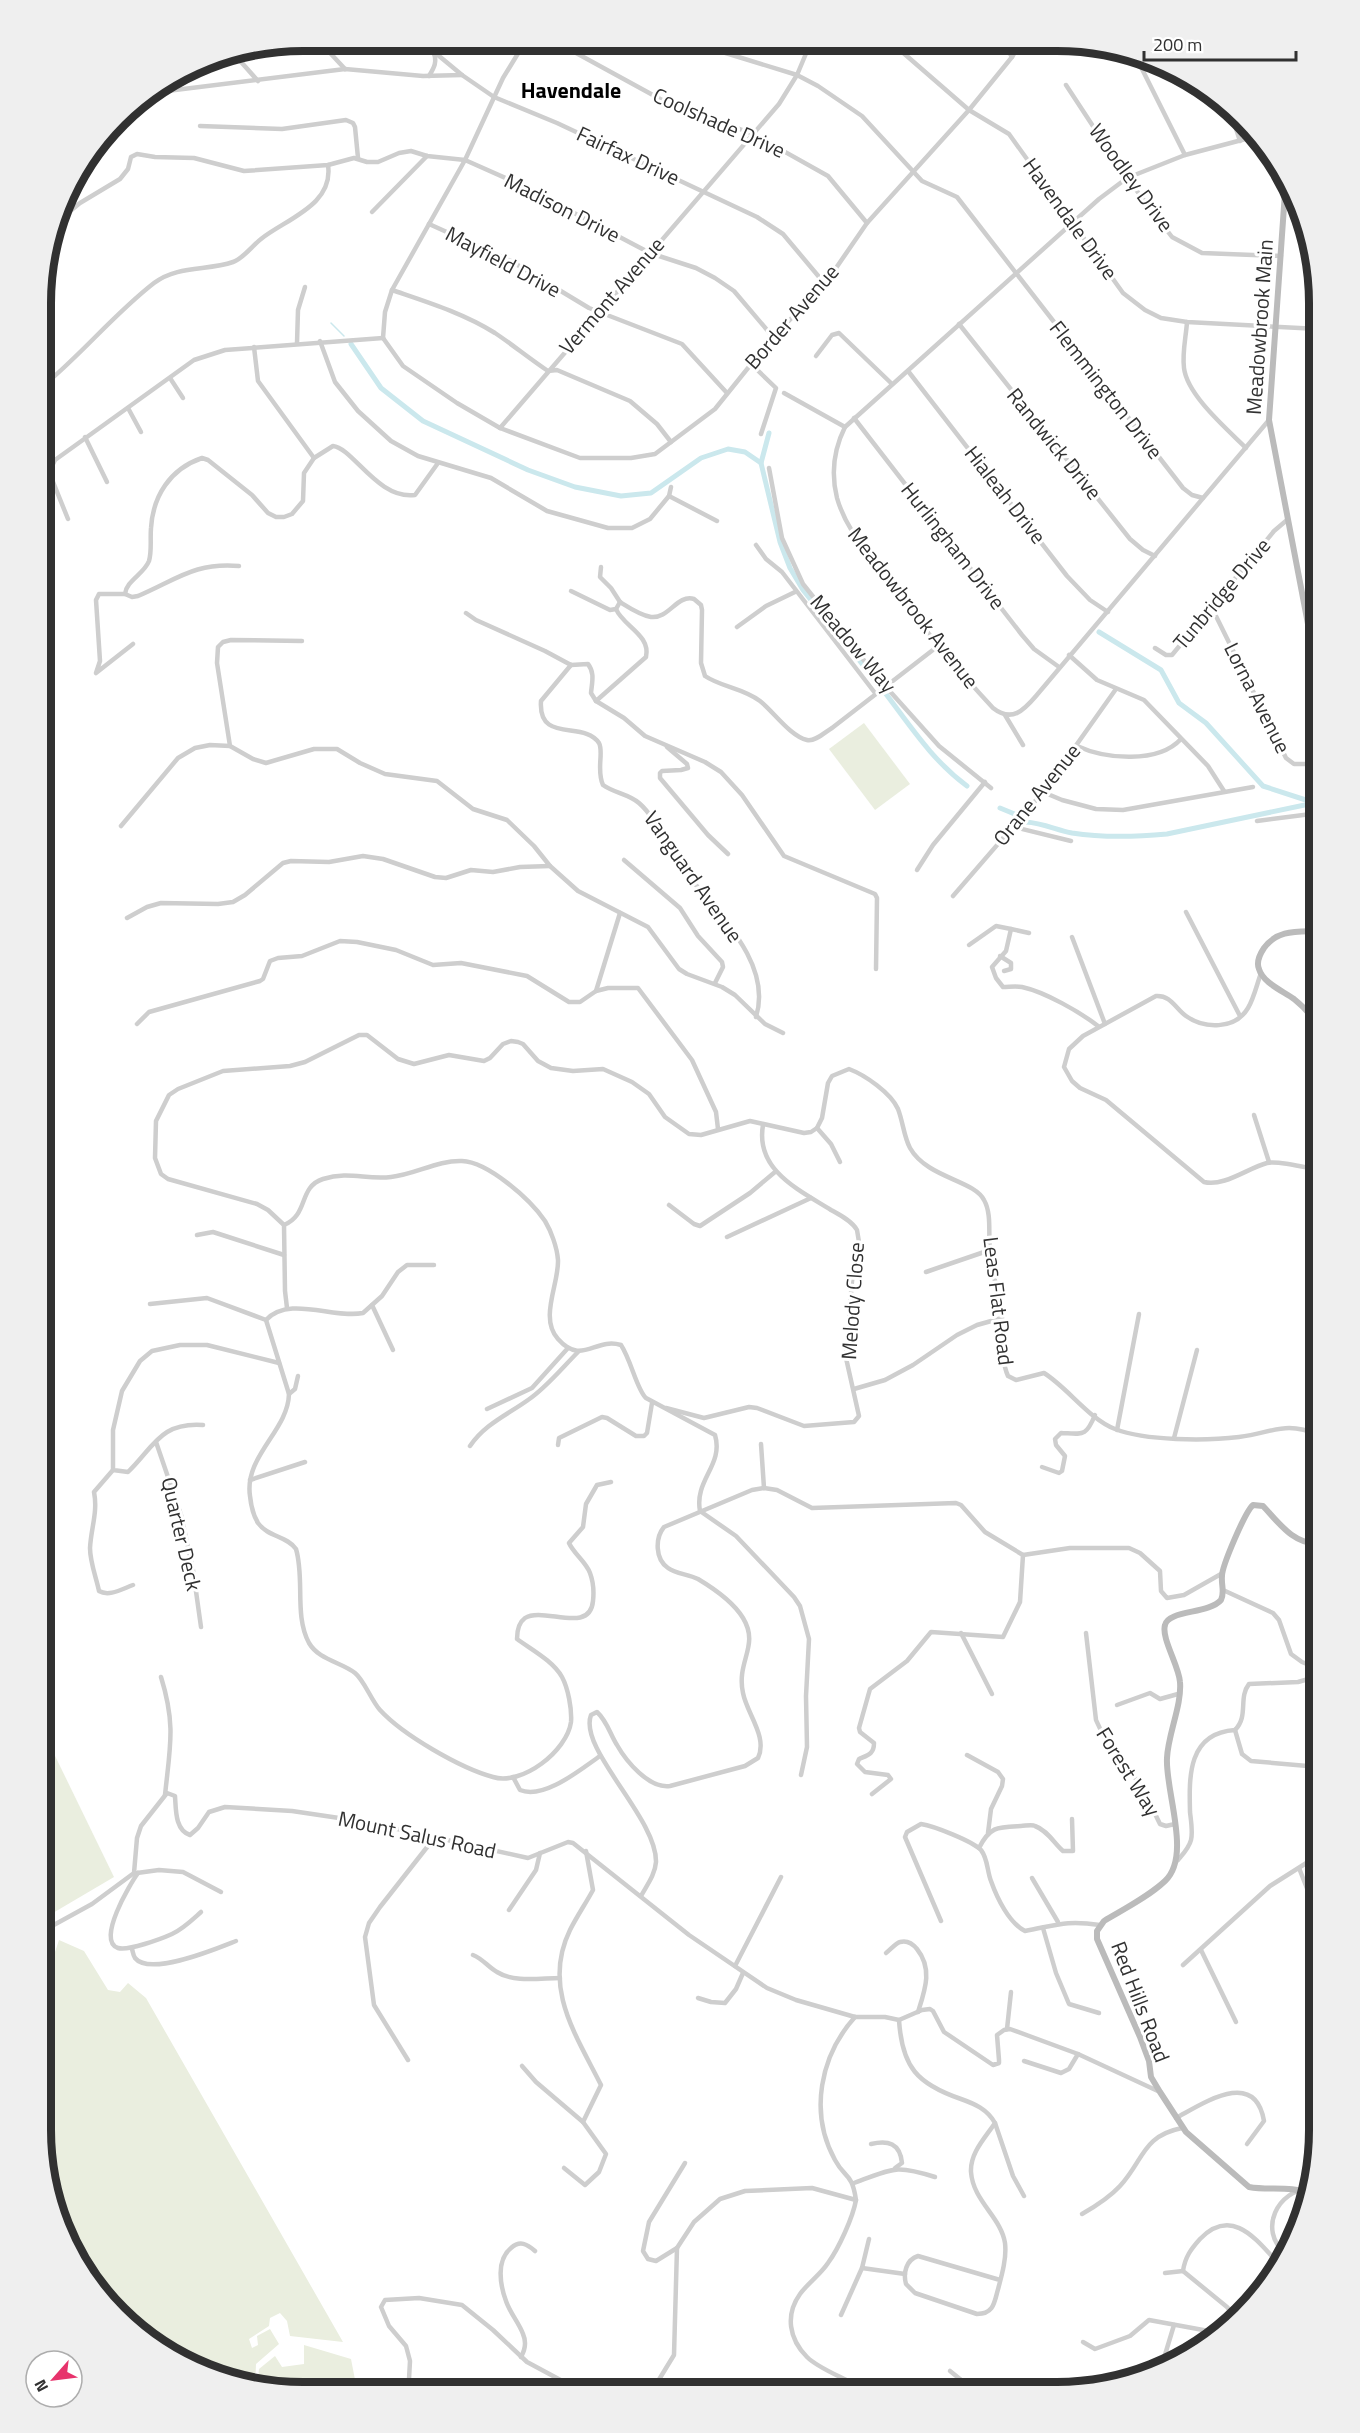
<svg xmlns="http://www.w3.org/2000/svg" width="1360" height="2433" font-family="'Titillium Web',sans-serif">
<style>
.green{fill:#eaeedf}
.lines{fill:none;stroke-linecap:round;stroke-linejoin:round}
.stream{stroke:#cbe8ed;stroke-width:1.5}
.canal{stroke:#cbe8ed;stroke-width:5}
.street{stroke:#cecece;stroke-width:4.5}
.secondary{stroke:#bbb;stroke-width:6}
.labels{text-anchor:middle;stroke-width:6;stroke-linejoin:round;paint-order:stroke}
.street-label{font-size:21px;fill:#313131;stroke:#fff}
.neighbourhood-label{font-size:22px;font-weight:bold;fill:#000;stroke:#fff}
.rim{fill:none;stroke:#313131;stroke-width:8}
</style>
<rect width="100%" height="100%" fill="#fff"/>
<g class="green">
<polygon points="864,723 910,784 875,810 829,749"/>
<polygon points="41,1727 114,1877 41,1920"/>
<polygon points="59,1940 84,1951 108,1990 120,1992 128,1983 146,1998 343,2342 290,2336 287,2321 280,2313 270,2318 269,2326 249,2339 252,2348 258,2345 257,2336 270,2329 279,2344 256,2364 255,2387 202,2372 143,2338 94,2290 55,2215 41,2130 41,1972 50,1967"/>
<polygon points="304,2345 351,2359 357,2390 268,2390 257,2387 259,2369 275,2356 282,2367 304,2364"/>
</g>
<g class="lines">
<polyline class="stream" points="331,323 344,336"/>
<g class="canal">
<polyline points="351,344 381,388 423,421 528,470 575,487 621,496 651,493 701,458 728,449 745,452 761,463"/>
<polyline points="769,433 761,463 780,542 790,568 803,590 879,685"/>
<polyline points="1099,632 1161,670 1179,703 1206,723 1263,786 1312,802"/>
<path d="M886,694c25,33 47,67 81,92"/>
<polyline points="1000,808 1017,815"/>
<path d="M1026,822c16,1 31,8 46,11 32,5 63,4 95,1l152,-32"/>
</g>
<g class="street">
<polyline points="319,41 345,69"/>
<polyline points="421,41 462,75 494,97 557,123 757,217 783,234 825,284"/>
<polyline points="556,42 662,100 753,134 828,176 867,223"/>
<polyline points="699,43 706,47 797,75 818,86 862,116 922,181 957,197 1183,488 1192,495 1203,498"/>
<polyline points="893,44 969,110 1009,134 1123,293 1145,310 1161,318 1187,322 1319,329"/>
<polyline points="1005,45 1012,57"/>
<polyline points="234,54 258,81"/>
<polyline points="1135,55 1185,155"/>
<path d="M429,76c5,-8 9,-15 4,-24"/>
<polyline points="1066,85 1127,178 1172,237 1202,253 1281,256"/>
<polyline points="151,93 345,69 423,76 462,75"/>
<polyline points="1228,104 1240,141"/>
<polyline points="200,126 282,129 346,120 353,123 355,127 358,158"/>
<path d="M1257,136l-72,19 -58,23 -28,21 -254,228c-11,22 -14,47 -8,71 8,28 26,49 42,71 36,49 73,95 114,139 19,15 31,2 43,-12l233,-276"/>
<polyline points="372,212 427,156"/>
<polyline points="57,222 80,203 120,179 128,169 131,157 137,154 155,157 194,158 244,171 328,165 354,158 367,162 378,162 399,153 411,151 427,156 465,160 519,184 650,253 696,268 715,278 734,291 773,337"/>
<polyline points="429,224 511,261 589,308 682,344 727,393"/>
<path d="M392,290c35,12 71,23 103,43 18,12 35,26 53,38l9,-1 73,31 27,23 14,18"/>
<path d="M1187,322c-1,15 -5,31 -3,46 3,27 43,61 62,80"/>
<polyline points="959,324 1130,539 1143,550 1155,556"/>
<polyline points="383,338 403,366 457,403 500,428 580,458 631,458 655,454 715,409 773,337 825,284 867,223 969,110 1012,57 1019,45"/>
<polyline points="383,338 385,312 392,290 465,160 503,78 525,42"/>
<polyline points="320,341 335,382 358,411 391,441 418,456 491,478 547,511 608,528 632,528 650,519 669,496 671,487"/>
<polyline points="297,343 298,310 305,287"/>
<polyline points="254,347 258,381 314,458"/>
<polyline points="816,356 832,335 839,333 891,383"/>
<polyline points="751,364 776,388 761,434"/>
<polyline points="908,371 1067,576 1090,600 1108,612"/>
<polyline points="170,378 183,398"/>
<path d="M43,386c39,-32 71,-72 111,-103 24,-18 53,-12 79,-21 11,-4 19,-16 28,-23 25,-20 73,-34 67,-74"/>
<polyline points="784,393 845,427"/>
<polyline points="128,408 141,432"/>
<polyline points="854,418 1022,635 1034,649 1059,667"/>
<polyline points="500,428 779,104 797,75 810,44"/>
<polyline points="85,437 107,482"/>
<polyline points="769,468 782,538 803,584 878,678 939,746 991,788"/>
<polyline points="669,496 717,521"/>
<polyline points="68,519 49,472 55,460 194,360 225,350 383,338"/>
<polyline points="756,545 766,559 782,572 875,693"/>
<polyline points="601,567 600,577 611,588 620,602"/>
<polyline points="571,591 610,610 616,609"/>
<path d="M125,594l7,3 6,-1c38,-16 57,-34 101,-30"/>
<polyline points="1212,608 1286,758 1294,764 1319,764"/>
<path d="M616,609l4,-7c8,5 20,13 31,15 18,2 26,-23 43,-18l7,6 1,5 -1,53 4,13c16,11 38,12 55,25 13,10 30,35 47,39 8,2 18,-8 25,-12l106,-82"/>
<polyline points="466,613 476,620 545,651 571,665"/>
<polyline points="737,627 766,606 795,592"/>
<path d="M133,644l-37,29 4,-12 -4,-61 3,-6h26c1,-13 19,-20 24,-33 3,-10 1,-22 2,-33 2,-32 19,-59 51,-70l6,2 44,35 16,18 8,4h8l8,-3 11,-13 1,-28 10,-15 19,-12c20,2 45,54 82,49l23,-32"/>
<polyline points="1155,648 1166,655 1172,655 1274,531 1287,520"/>
<polyline points="1069,655 1097,680 1144,700 1208,766 1224,791"/>
<path d="M571,665l-30,36c-3,43 43,19 58,42 5,9 -3,27 4,42 11,8 26,9 36,18 16,14 24,36 35,53 29,46 101,100 82,161"/>
<path d="M571,665l17,-1c7,9 4,18 3,29l5,8 50,-44c5,-22 -23,-31 -30,-48"/>
<polyline points="596,701 624,718 645,736 705,762 721,772 742,795 784,856 875,894 877,898 876,969"/>
<polyline points="1005,715 1023,745"/>
<polyline points="230,746 217,663 218,647 223,642 231,640 302,641"/>
<path d="M1077,746c28,13 81,18 104,-7"/>
<polyline points="667,747 687,764 688,768 681,770 662,771 660,773 660,778 708,835 728,854"/>
<polyline points="1043,792 1062,800 1096,809 1123,810 1253,787"/>
<polyline points="1257,821 1319,813"/>
<polyline points="121,826 178,758 195,748 210,745 230,746 253,759 266,763 314,749 337,749 360,763 385,774 437,781 473,809 507,820 534,846 550,866 578,891 648,927 679,969 687,974 722,987 735,995 765,1024 783,1033"/>
<polyline points="1014,827 1071,841"/>
<polyline points="624,860 680,908 698,936 722,962 723,967 715,983"/>
<polyline points="917,870 933,845 985,782"/>
<polyline points="953,896 1043,792 1116,689"/>
<polyline points="1186,912 1240,1016"/>
<polyline points="127,918 147,907 161,903 218,904 233,902 245,895 283,863 291,861 329,862 363,856 383,859 435,877 446,878 471,870 493,872 520,867 550,866"/>
<path d="M1029,933l-18,-4 -5,22 -14,16 4,11 7,9c6,0 13,-1 19,0 23,5 58,25 76,39"/>
<polyline points="1072,937 1105,1024"/>
<polyline points="969,945 996,926 1011,929"/>
<polyline points="1000,956 1011,963 1011,969 1004,971"/>
<path d="M1261,973c-4,11 -7,25 -13,35 -13,22 -44,21 -62,8 -11,-8 -15,-21 -30,-20l-73,40 -14,13 -5,18 8,14 8,7 26,12 98,82c20,5 44,-14 63,-19 11,-3 40,5 52,7"/>
<polyline points="596,991 620,913"/>
<polyline points="137,1024 149,1012 260,981 263,979 270,961 278,958 302,956 340,941 357,942 396,950 433,965 461,963 527,976 569,1002 580,1002 596,991 608,988 638,988 692,1060 716,1112 718,1129"/>
<polyline points="1254,1115 1269,1162"/>
<polyline points="817,1128 831,1144 840,1162"/>
<polyline points="669,1205 694,1224 700,1226 750,1193 775,1172"/>
<path d="M284,1225c25,-10 14,-38 39,-46 26,-8 43,1 68,-2 23,-2 47,-17 71,-16 26,1 68,38 83,60 6,10 12,26 13,39 1,24 -19,58 0,79 24,27 37,-2 63,6 10,15 16,45 25,53l69,37c9,30 -21,45 -15,76l36,25 58,61 6,9 9,33 -3,57 1,51 -6,28"/>
<polyline points="197,1235 213,1232 284,1255"/>
<polyline points="727,1237 811,1198"/>
<path d="M434,1265h-27l-9,7 -16,24 -19,17c-30,6 -74,-18 -97,7l23,74c-1,37 -45,62 -39,102 1,10 3,19 8,27 10,14 29,13 38,26 9,30 -2,66 13,94 10,17 32,19 46,30 9,7 16,27 25,37 23,25 80,58 113,67 29,9 74,-26 78,-55 1,-13 -3,-34 -9,-45 -9,-16 -30,-27 -45,-38 0,-8 1,-16 8,-21 18,-12 65,17 68,-17 1,-9 0,-20 -3,-28 -4,-11 -16,-19 -21,-30l14,-16 3,-23 11,-19 14,-3"/>
<polyline points="926,1272 990,1250"/>
<polyline points="150,1304 207,1298 266,1320"/>
<polyline points="372,1305 393,1350"/>
<path d="M287,1308l-2,-17 -1,-66 -16,-15 -11,-6 -89,-25 -7,-5 -6,-16 1,-37 13,-26 9,-6 45,-18 67,-5 15,-4 54,-27h8l31,24 16,5 35,-9 35,6 6,-3 13,-14 8,-3 7,1 5,2 15,17 13,7 22,3 30,-2 29,13 17,12 16,23 24,17 12,1 49,-14 54,12 7,-1 6,-4 5,-10 6,-35 4,-7 17,-7c16,6 42,24 49,40 5,13 6,28 12,39 17,30 64,32 74,52 8,14 4,34 6,50 2,23 9,45 12,68 2,19 -2,40 6,58l8,4 28,-7c24,15 45,46 71,56 31,12 91,12 124,8 34,-4 45,-17 80,-2"/>
<polyline points="854,1389 885,1380 913,1365 957,1335 977,1325 1002,1318"/>
<polyline points="289,1394 295,1389 298,1376"/>
<path d="M666,1408l38,10 45,-11 8,1 47,18 50,-4 5,-6 -13,-58 6,-77 7,-39 -2,-12c-5,-9 -17,-15 -26,-20 -32,-20 -76,-40 -68,-85"/>
<polyline points="487,1409 532,1388 568,1348"/>
<path d="M203,1425c-43,-3 -49,22 -75,47l-15,-2v-40l9,-39 18,-30 12,-10 28,-6h27l72,18"/>
<polyline points="1117,1430 1139,1314"/>
<polyline points="1174,1438 1197,1350"/>
<polyline points="156,1442 181,1515 193,1570 201,1627"/>
<polyline points="761,1444 764,1488"/>
<polyline points="558,1445 559,1438 602,1417 607,1418 636,1436 644,1436 647,1433 652,1403"/>
<path d="M470,1446c15,-22 37,-31 58,-46 18,-12 34,-32 50,-48"/>
<path d="M1042,1467l17,6 3,-2 3,-15 -9,-11 -1,-6 6,-6c22,1 25,4 34,-18"/>
<path d="M113,1470l-19,22c4,20 -3,36 -4,56 0,14 6,29 9,43 10,6 23,-2 34,-6"/>
<polyline points="250,1480 305,1462"/>
<polyline points="1223,1590 1273,1613 1279,1620 1291,1654 1302,1662 1319,1669"/>
<polyline points="961,1633 992,1694"/>
<path d="M1086,1633l10,87c9,22 19,33 34,51 13,15 21,35 30,53l6,2 9,-2"/>
<path d="M161,1677c15,48 9,70 4,118"/>
<polyline points="1117,1705 1150,1693 1160,1699 1178,1694"/>
<path d="M1235,1730c14,-14 3,-32 14,-46l49,-2 21,-6"/>
<polyline points="1235,1730 1242,1754 1251,1761 1319,1767"/>
<polyline points="967,1755 998,1772 1003,1779 1002,1786 991,1809 988,1833"/>
<path d="M513,1777l7,13c24,10 61,-21 80,-34"/>
<path d="M872,1794l19,-15 -3,-4 -23,-3 -8,-8 2,-5c9,-4 15,-5 15,-16l-14,-11 -1,-4 11,-39 37,-28 24,-29 72,5 17,-35 3,-47"/>
<path d="M979,1848c11,-22 19,-21 42,-22 4,0 11,-2 14,0 12,4 19,17 28,25h10l-1,-32"/>
<path d="M1178,1860c5,-6 11,-12 13,-20 2,-8 0,-19 -1,-28 -1,-36 -2,-79 45,-82"/>
<polyline points="1299,1868 1319,1919"/>
<polyline points="137,1873 159,1870 183,1872 221,1892"/>
<path d="M138,1873c-8,11 -42,68 -20,75 10,3 43,-9 54,-14 11,-5 20,-14 29,-22"/>
<polyline points="1032,1878 1058,1922"/>
<path d="M641,1896c6,-11 14,-21 15,-34 1,-44 -78,-113 -65,-147l6,-3c10,9 13,22 20,33 9,16 32,44 53,41l75,-20 13,-8c10,-21 -11,-44 -15,-65 -7,-32 17,-47 0,-75 -9,-15 -30,-30 -45,-39 -10,-5 -22,-5 -30,-11 -13,-9 -13,-30 -4,-41l88,-37 12,-2 13,2 35,18 144,-5 5,2 24,27 38,23 47,-7h59l11,5 20,18 1,20 6,7 17,-3 37,-21"/>
<polyline points="509,1910 536,1870 540,1853"/>
<path d="M941,1921l-36,-84 2,-5 14,-8c13,2 51,17 60,26 7,9 6,21 10,31 6,17 18,42 34,50 32,-6 41,-11 75,-6"/>
<polyline points="1043,1928 1056,1973 1069,2004 1099,2013"/>
<path d="M41,1932l51,-28 42,-31 3,-35 4,-12 26,-33 8,3c1,14 0,34 15,39l8,-7 11,-16 16,-5 67,4 74,11 162,36 40,-16 5,1 116,92 78,53 29,12 59,17h30l14,3 23,-10 8,-1 3,2 11,21 49,33 6,-2v-3l-2,-25 7,-5 6,-1 68,25 82,38"/>
<path d="M132,1949c1,3 1,6 3,9 15,19 83,-10 101,-17"/>
<polyline points="1201,1950 1236,2022"/>
<path d="M886,1953c4,-3 10,-10 14,-11 7,-2 13,2 17,7 16,20 8,41 1,63"/>
<path d="M473,1955c10,4 15,12 24,17 17,11 44,6 63,6"/>
<polyline points="1183,1965 1270,1886 1319,1855"/>
<polyline points="735,1966 781,1877"/>
<polyline points="698,1998 711,2002 725,2003 736,1989 743,1973"/>
<path d="M899,2020c3,47 18,64 62,79 14,5 26,10 34,24 -10,15 -25,30 -24,49 2,29 30,45 34,71 2,16 -4,35 -8,50 -3,12 -5,21 -20,21l-62,-21 -9,-9c-3,-11 0,-24 12,-28l82,24"/>
<polyline points="1007,2029 1011,1992"/>
<polyline points="408,2060 374,2005 365,1937 369,1923 380,1907 435,1837"/>
<polyline points="1024,2061 1061,2073 1069,2069 1078,2054"/>
<polyline points="522,2066 536,2082 583,2122 606,2154 599,2172 585,2185 564,2168"/>
<path d="M1176,2118c28,-15 79,-50 88,3l-17,23"/>
<path d="M583,2122l18,-37c-25,-50 -59,-98 -31,-155 7,-14 16,-27 23,-40l-7,-39"/>
<polyline points="995,2123 1013,2176 1024,2196"/>
<path d="M871,2144c17,-4 29,-1 31,19l-7,5"/>
<path d="M854,2183c39,-14 40,-19 81,-6"/>
<path d="M856,2200c-3,17 -17,48 -28,63 -8,12 -20,20 -28,31 -15,21 -11,45 7,63 12,12 36,20 52,30l5,5"/>
<path d="M1082,2214c14,-8 27,-16 38,-28 24,-26 22,-50 62,-58"/>
<polyline points="677,2248 656,2261 648,2259 643,2251 649,2222 685,2163"/>
<path d="M1285,2253c-27,-23 -8,-63 26,-65"/>
<polyline points="862,2268 905,2274"/>
<polyline points="1165,2273 1183,2271"/>
<polyline points="841,2315 862,2268 869,2239"/>
<path d="M1232,2323v-10l-5,-6 -44,-36c2,-14 8,-22 17,-32 33,-34 58,3 79,25"/>
<polyline points="1083,2342 1095,2349 1130,2336 1149,2320 1214,2332 1226,2330"/>
<path d="M521,2357c4,-7 6,-14 2,-23 -4,-11 -13,-21 -17,-33 -6,-16 -10,-41 5,-53 9,-8 16,-4 24,3"/>
<polyline points="1161,2368 1174,2325"/>
<polyline points="950,2371 976,2392"/>
<polyline points="1127,2379 1129,2381"/>
<polyline points="415,2391 409,2379 410,2361 406,2346 389,2326 381,2307 385,2300 419,2298 462,2305 493,2330 527,2362 581,2391"/>
<path d="M652,2391l22,-36 3,-107 17,-26 26,-23 25,-8 67,-3 44,12c-4,-28 -11,-21 -21,-40 -26,-47 -15,-104 20,-143"/>
<polyline points="890,2392 889,2388 897,2381"/>
</g>
<g class="secondary">
<polyline points="1286,178 1269,420 1312,645 1319,659"/>
<path d="M1319,1026c-7,-10 -15,-19 -25,-27 -11,-8 -31,-16 -35,-30 -3,-7 1,-15 5,-21 14,-19 34,-16 55,-17"/>
<path d="M1310,2194c-19,-9 -41,-3 -61,-7l-63,-55 -26,-40 -9,-15 -2,-16 -9,-24 -43,-98v-8l7,-10c20,-12 44,-24 61,-40 27,-25 0,-90 2,-123 1,-24 15,-53 13,-76 -1,-16 -19,-44 -15,-57 3,-15 44,-11 56,-25 4,-8 0,-15 1,-24 0,-10 23,-64 31,-71l10,1c16,17 30,38 56,38"/>
</g>
</g>
<g class="labels">
<g class="street-label">
<text transform="translate(719 123) rotate(24)" y="7">Coolshade Drive</text>
<text transform="translate(628 156) rotate(25)" y="7">Fairfax Drive</text>
<text transform="translate(1131 178) rotate(54)" y="7">Woodley Drive</text>
<text transform="translate(562 208) rotate(27)" y="7">Madison Drive</text>
<text transform="translate(1070 219) rotate(54)" y="7">Havendale Drive</text>
<text transform="translate(503 262) rotate(28)" y="7">Mayfield Drive</text>
<text transform="translate(612 296) rotate(-49)" y="7">Vermont Avenue</text>
<text transform="translate(792 317) rotate(-49)" y="7">Border Avenue</text>
<text transform="translate(1260 327) rotate(-86)" y="7">Meadowbrook Main</text>
<text transform="translate(1106 390) rotate(52)" y="7">Flemmington Drive</text>
<text transform="translate(1054 444) rotate(51)" y="7">Randwick Drive</text>
<text transform="translate(1005 495) rotate(52)" y="7">Hialeah Drive</text>
<text transform="translate(953 546) rotate(52)" y="7">Hurlingham Drive</text>
<text transform="translate(1222 594) rotate(-50)" y="7">Tunbridge Drive</text>
<text transform="translate(913 608) rotate(52)" y="7">Meadowbrook Avenue</text>
<text transform="translate(853 644) rotate(50)" y="7">Meadow Way</text>
<text transform="translate(1257 698) rotate(63)" y="7">Lorna Avenue</text>
<text transform="translate(1037 795) rotate(-51)" y="7">Orane Avenue</text>
<text transform="translate(693 877) rotate(55)" y="7">Vanguard Avenue</text>
<text transform="translate(853 1301) rotate(-86)" y="7">Melody Close</text>
<text transform="translate(998 1301) rotate(83)" y="7">Leas Flat Road</text>
<text transform="translate(181 1534) rotate(77)" y="7">Quarter Deck</text>
<text transform="translate(1128 1772) rotate(58)" y="7">Forest Way</text>
<text transform="translate(417 1835) rotate(12)" y="7">Mount Salus Road</text>
<text transform="translate(1140 2002) rotate(69)" y="7">Red Hills Road</text>
</g>
<g class="neighbourhood-label">
<text x="571" y="98">Havendale</text>
</g>
</g>
<path d="M0 0H1360V2433H0ZM303 51H1057A252 252 0 0 1 1309 303V2130A252 252 0 0 1 1057 2382H303A252 252 0 0 1 51 2130V303A252 252 0 0 1 303 51Z" fill="#efefef" fill-rule="evenodd"/>
<path class="rim" d="M303 51H1057A252 252 0 0 1 1309 303V2130A252 252 0 0 1 1057 2382H303A252 252 0 0 1 51 2130V303A252 252 0 0 1 303 51Z"/>
<g transform="translate(54 2379) rotate(242)"><circle r="28" fill="#ffffff" stroke="#adadad" stroke-width="1.5"/>
<path d="M0-4.5L10 22L0 15L-10 22Z" fill="#e7336c"/>
<text y="-9" font-size="16" font-weight="bold" text-anchor="middle" fill="#313131">N</text>
</g>
<path d="M1144 51v9h152v-9" fill="none" stroke="#313131" stroke-width="3"/>
<text x="1153" y="51" font-size="18" fill="#313131" stroke="#ffffff" stroke-width="4.5" paint-order="stroke">200 m</text>
</svg>
